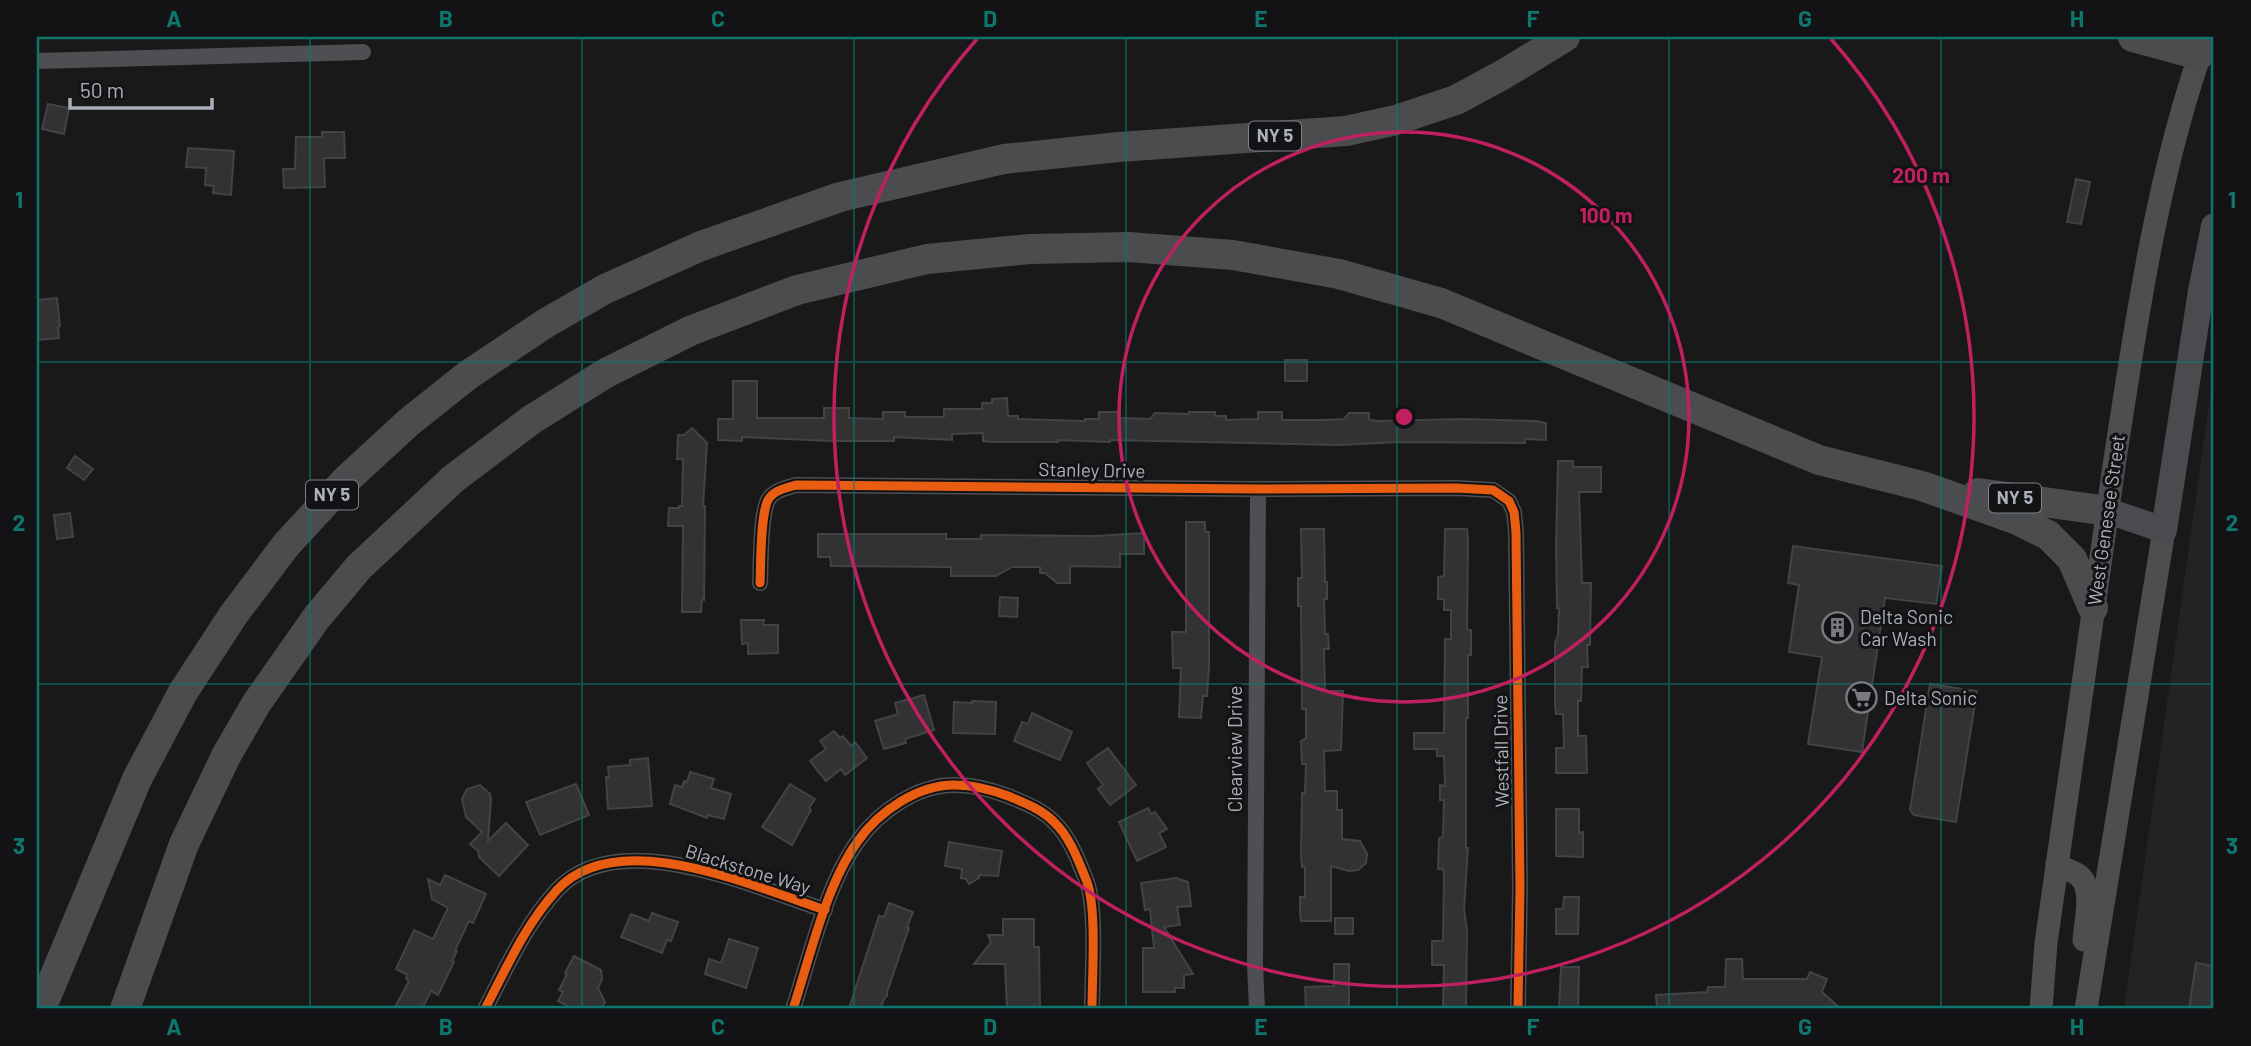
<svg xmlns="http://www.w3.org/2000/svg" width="2251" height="1046" font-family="Barlow,sans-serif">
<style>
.built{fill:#232325}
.building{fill:#323233;stroke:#414345;stroke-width:2}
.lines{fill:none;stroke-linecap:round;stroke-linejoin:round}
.street{stroke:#4d4f52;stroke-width:16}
.secondary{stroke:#4c4e50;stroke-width:23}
.primary{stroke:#4a4b4e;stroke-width:26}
.highway{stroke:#4b4c4e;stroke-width:30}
.cycleway-casing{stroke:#131315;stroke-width:13}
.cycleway{stroke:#e95d12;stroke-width:9}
.grid{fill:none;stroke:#0f766e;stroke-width:2;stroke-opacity:0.55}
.ring{fill:none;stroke:#c12060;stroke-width:3.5}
.labels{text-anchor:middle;stroke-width:6;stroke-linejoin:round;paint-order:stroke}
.shield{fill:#131315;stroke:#7d8288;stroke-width:2}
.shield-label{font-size:18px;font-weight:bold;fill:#abb1ba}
.street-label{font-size:19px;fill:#abb1ba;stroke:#131315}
.poi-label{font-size:19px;fill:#abb1ba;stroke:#131315;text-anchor:start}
.centre{fill:#c12060;stroke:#131315;stroke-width:3.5}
.ring-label{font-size:21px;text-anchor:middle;font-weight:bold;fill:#c12060;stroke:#131315;stroke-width:6;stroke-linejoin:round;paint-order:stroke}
.neatline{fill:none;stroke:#0f766e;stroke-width:2.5}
.grid-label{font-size:23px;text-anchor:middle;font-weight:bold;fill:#0f766e}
</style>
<rect width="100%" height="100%" fill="#191919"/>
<polygon class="built" points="2214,369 2214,1009 2124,1009"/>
<g class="building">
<polygon points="48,104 69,108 64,134 42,129"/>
<polygon points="322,132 344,132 345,158 324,158 325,187 284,188 283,169 295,169 296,137 322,137"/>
<polygon points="188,148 234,151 231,195 213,193 214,186 205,185 206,168 186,167"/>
<polygon points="2076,179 2090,182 2081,224 2067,222"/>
<polygon points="57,298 60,326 58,327 59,338 37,340 37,300"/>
<rect x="1285" y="360" width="22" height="21"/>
<polygon points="733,381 757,381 757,418 824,418 824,408 849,408 849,418 883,419 883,412 905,412 905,417 944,417 944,409 982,409 982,403 992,403 992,399 1007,398 1008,416 1018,416 1018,419 1085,421 1085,419 1099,419 1099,412 1120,412 1120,418 1150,419 1155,413 1189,414 1189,412 1215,412 1215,416 1226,416 1226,420 1258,419 1258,412 1282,412 1282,420 1322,420 1344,419 1349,413 1369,413 1369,420 1380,421 1463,419 1536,421 1546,423 1546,440 1525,439 1525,443 1399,442 1339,445 1110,440 1110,442 1058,440 1058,442 993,442 983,441 983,433 952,434 952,440 894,437 894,441 833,441 742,437 742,441 718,440 718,419 733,419"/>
<polygon points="692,428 707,443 703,506 705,506 704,600 702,599 701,612 682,612 683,526 668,526 669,508 679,508 679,506 682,506 683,459 677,459 678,435 684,435"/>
<polygon points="75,456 93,469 84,480 67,468"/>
<polygon points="1558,461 1573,461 1573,467 1601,467 1601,492 1579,492 1582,583 1591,583 1590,645 1587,645 1588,667 1582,667 1581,701 1578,701 1578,736 1586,736 1587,773 1556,773 1556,748 1564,748 1563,714 1556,714 1555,704 1555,643 1558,635 1559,608 1557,608 1556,545"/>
<polygon points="70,513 73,537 57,539 54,515"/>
<polygon points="1186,522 1205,522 1205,532 1209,532 1209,666 1207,696 1203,696 1201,718 1179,717 1181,668 1173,668 1172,632 1186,632"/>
<polygon points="1301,529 1324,529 1325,582 1327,582 1327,599 1324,599 1325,634 1328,634 1329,649 1324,649 1325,691 1343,691 1341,750 1324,751 1325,791 1337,791 1337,810 1342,810 1342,839 1360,841 1367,854 1366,863 1358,870 1349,871 1331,866 1331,921 1301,921 1300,912 1300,897 1305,897 1305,867 1302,867 1301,857 1302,793 1305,793 1306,764 1302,764 1301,741 1306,738 1306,709 1302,709 1301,606 1298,606 1298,578 1302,578"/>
<polygon points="1445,529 1467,529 1468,539 1467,630 1471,630 1471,655 1468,655 1468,718 1466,718 1466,848 1468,848 1464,909 1467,931 1466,1009 1443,1009 1444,965 1432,965 1432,941 1443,941 1444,873 1443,869 1438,869 1439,838 1443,837 1444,800 1440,800 1440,785 1445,786 1444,756 1437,756 1437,749 1414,749 1414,733 1444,733 1445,639 1451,639 1451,610 1444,610 1444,599 1438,599 1438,577 1444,576"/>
<polygon points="1144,533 1144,554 1120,554 1120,567 1070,566 1070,583 1057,583 1045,573 1040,573 1040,567 1012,567 996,576 951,576 951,567 831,566 830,557 818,557 818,534 946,534 946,539 981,539 981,535 1095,536"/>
<polygon points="1793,546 1942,566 1936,604 1885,598 1862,752 1808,744 1822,657 1789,652 1799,585 1788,583"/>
<polygon points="1000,597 1018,598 1017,617 999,616"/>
<polygon points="741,620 764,620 763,625 778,625 778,653 748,654 748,643 742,644"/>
<polygon points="1930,684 1977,691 1956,822 1914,815 1910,810"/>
<polygon points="924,695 934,730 905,739 906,743 884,749 875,721 898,714 895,703"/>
<polygon points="972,701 996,702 995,734 953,733 954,702 972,703"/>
<polygon points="1032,713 1072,732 1060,760 1014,741 1022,722 1028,724"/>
<polygon points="834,731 840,738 843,736 851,746 855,742 867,758 845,775 841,769 826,781 810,761 826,749 820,741"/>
<polygon points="1108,748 1136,785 1110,805 1098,789 1103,785 1087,763"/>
<polygon points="648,758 652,806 608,809 606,777 609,777 608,767 630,765 630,760"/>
<polygon points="690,772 714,779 711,788 731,794 724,819 708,815 707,818 670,804 675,785 682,787 684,781 687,782"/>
<polygon points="576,784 589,815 540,835 526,802"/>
<polygon points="790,784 815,799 809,808 811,810 792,845 762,827"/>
<polygon points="480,785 490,794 491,799 488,841 506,823 528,845 499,876 479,857 478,851 470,844 482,832 466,817 462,799 467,789"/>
<polygon points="1148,808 1151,814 1155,812 1167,829 1159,833 1166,847 1137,861 1119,822"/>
<polygon points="1556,809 1579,809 1579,833 1583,832 1583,857 1556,856"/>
<polygon points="949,842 1002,851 998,876 979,875 979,878 969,884 966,879 961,878 962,869 945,866"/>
<polygon points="445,875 486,894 473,923 469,921 455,950 457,951 452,961 454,962 438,995 431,991 422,1009 394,1009 409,981 406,979 408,975 396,969 414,930 433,939 448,908 432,899 428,879 440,885"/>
<polygon points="1176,878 1188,882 1191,906 1177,907 1180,925 1164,927 1193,974 1184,975 1184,988 1175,988 1175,992 1143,992 1143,948 1154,948 1150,909 1145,910 1141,883"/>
<polygon points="1564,897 1579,897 1578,934 1556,934 1556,909 1563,909"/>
<polygon points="889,903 913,912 907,927 909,928 887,992 887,996 885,997 880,1009 862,1009 850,1005 879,916 884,917"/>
<polygon points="652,913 678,922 671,941 667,940 662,953 621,937 631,914 649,921"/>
<rect x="1335" y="918" width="18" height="16"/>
<polygon points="1003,919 1034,919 1034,947 1039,947 1040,1009 1007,1009 1005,964 974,964 991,942 988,935 1003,935"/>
<polygon points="729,939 758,948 746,988 705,974 709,959 721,963"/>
<polygon points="574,956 601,970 602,979 598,988 605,1002 601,1009 574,1009 558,1001 563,992 559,990 567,974 565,973"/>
<polygon points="1726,959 1742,959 1743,979 1807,979 1810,972 1827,979 1822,992 1841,1009 1657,1009 1656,995 1707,992 1708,987 1725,987"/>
<polygon points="2196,963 2214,966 2214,1009 2189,1009"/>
<polygon points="1334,964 1349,964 1349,1009 1306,1009 1305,987 1334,986"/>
<polygon points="1561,967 1579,967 1578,1009 1559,1009"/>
</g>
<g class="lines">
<g class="street">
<polyline points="37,61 363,52"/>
<path d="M760,583c1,-18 0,-67 8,-83 6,-10 18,-12 28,-15l462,4 198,-1 37,2 16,11 5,11 2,20 4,356 -2,121"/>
<path d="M485,1009c21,-40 40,-84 72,-119 61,-66 197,-3 268,20"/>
<path d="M793,1009c17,-52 33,-124 65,-168 21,-30 61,-57 98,-56 18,0 36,5 52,11 17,7 33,13 46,26 16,15 25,40 33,60 10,28 5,95 5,127"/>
<polyline points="1257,1009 1255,964 1258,489"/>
</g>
<g class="secondary">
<path d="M2057,865c6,3 15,6 21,10 17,12 7,47 6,65"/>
<path d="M2041,1009l5,-66c22,-159 45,-318 68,-477 22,-143 43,-293 92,-429"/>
<polyline points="2086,1009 2164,530"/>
</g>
<polyline class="primary" points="2108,511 2164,530 2201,291 2214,226"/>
<g class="highway">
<polyline points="2133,37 2199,55"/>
<polyline points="1978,493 2108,511"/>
<polyline points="41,1009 137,779 183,692 234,614 286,545 346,480 409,422 468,375 546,323 605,289 701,246 840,197 1004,159 1119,147 1346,131 1396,120 1456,100 1504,74 1565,37"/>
<polyline points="125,1009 184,844 226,756 256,704 317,617 359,567 453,479 531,420 606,373 690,331 797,290 927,259 1030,249 1129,247 1233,255 1339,274 1441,303 1819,460 1922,486 2015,519 2048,535 2072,559 2093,608"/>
</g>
<defs>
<g id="cycleway">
<path d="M760,583c1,-18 0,-67 8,-83 6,-10 18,-12 28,-15l462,4 198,-1 37,2 16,11 5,11 2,20 4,356 -2,121"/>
<path d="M485,1009c21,-40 40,-84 72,-119 61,-66 197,-3 268,20"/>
<path d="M793,1009c17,-52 33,-124 65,-168 21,-30 61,-57 98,-56 18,0 36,5 52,11 17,7 33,13 46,26 16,15 25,40 33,60 10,28 5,95 5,127"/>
</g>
</defs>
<use href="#cycleway" class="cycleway-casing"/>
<use href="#cycleway" class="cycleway"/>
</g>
<path class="grid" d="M310,37v972M582,37v972M854,37v972M1126,37v972M1397,37v972M1669,37v972M1941,37v972M37,362h2177M37,684h2177"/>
<g class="ring">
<circle cx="1404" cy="417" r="285"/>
<path d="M1831 39A570 570 0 1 1 977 39"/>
</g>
<defs>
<symbol id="building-ring" viewBox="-11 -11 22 22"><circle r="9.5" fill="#131315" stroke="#787c82" stroke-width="1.5"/><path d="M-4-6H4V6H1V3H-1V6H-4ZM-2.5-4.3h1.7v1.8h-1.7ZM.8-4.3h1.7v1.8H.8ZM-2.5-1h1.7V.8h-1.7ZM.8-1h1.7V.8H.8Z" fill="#787c82"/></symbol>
<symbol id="supermarket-ring" viewBox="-11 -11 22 22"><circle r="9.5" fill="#131315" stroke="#787c82" stroke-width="1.5"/><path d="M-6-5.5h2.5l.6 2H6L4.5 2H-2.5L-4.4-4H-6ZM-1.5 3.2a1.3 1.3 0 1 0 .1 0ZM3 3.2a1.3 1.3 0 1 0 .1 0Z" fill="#787c82"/></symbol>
</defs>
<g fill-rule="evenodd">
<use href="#building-ring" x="1820" y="610" width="35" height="35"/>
<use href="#supermarket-ring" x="1844" y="680" width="35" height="35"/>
</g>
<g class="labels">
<g class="shield">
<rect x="1249" y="121.5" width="52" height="29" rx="5"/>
<rect x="306" y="480.5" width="52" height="29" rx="5"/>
<rect x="1989" y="483.5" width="52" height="29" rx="5"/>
</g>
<g class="shield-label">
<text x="1275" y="142">NY 5</text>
<text x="332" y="501">NY 5</text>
<text x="2015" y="504">NY 5</text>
</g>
<g class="street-label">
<text transform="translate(1092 470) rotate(1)" y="7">Stanley Drive</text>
<text transform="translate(2106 520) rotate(-82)" y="7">West Genesee Street</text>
<text transform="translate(1235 749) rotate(-90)" y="7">Clearview Drive</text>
<text transform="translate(1501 751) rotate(-91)" y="7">Westfall Drive</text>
<text transform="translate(748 869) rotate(17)" y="7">Blackstone Way</text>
</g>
<g class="poi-label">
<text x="1860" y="624">Delta Sonic<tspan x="1860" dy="22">Car Wash</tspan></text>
<text x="1884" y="705">Delta Sonic</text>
</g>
</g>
<circle cx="1404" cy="417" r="10" class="centre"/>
<g class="ring-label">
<text x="1921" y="183">200 m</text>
<text x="1606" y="223">100 m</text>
</g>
<rect width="2251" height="1046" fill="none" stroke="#131315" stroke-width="77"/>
<path d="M70 98v10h142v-10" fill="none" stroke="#abb1ba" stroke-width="3.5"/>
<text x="80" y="98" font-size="21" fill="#abb1ba" stroke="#131315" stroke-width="5" paint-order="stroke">50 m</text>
<rect x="38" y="38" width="2174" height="969" class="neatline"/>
<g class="grid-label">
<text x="174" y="27">A</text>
<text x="446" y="27">B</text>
<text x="718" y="27">C</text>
<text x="990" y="27">D</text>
<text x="1261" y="27">E</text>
<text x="1533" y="27">F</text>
<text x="1805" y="27">G</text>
<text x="2077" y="27">H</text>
<text x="19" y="208">1</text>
<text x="2232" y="208">1</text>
<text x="19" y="531">2</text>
<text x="2232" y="531">2</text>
<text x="19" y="854">3</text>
<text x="2232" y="854">3</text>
<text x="174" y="1035">A</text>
<text x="446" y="1035">B</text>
<text x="718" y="1035">C</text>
<text x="990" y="1035">D</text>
<text x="1261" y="1035">E</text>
<text x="1533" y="1035">F</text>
<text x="1805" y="1035">G</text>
<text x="2077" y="1035">H</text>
</g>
</svg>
